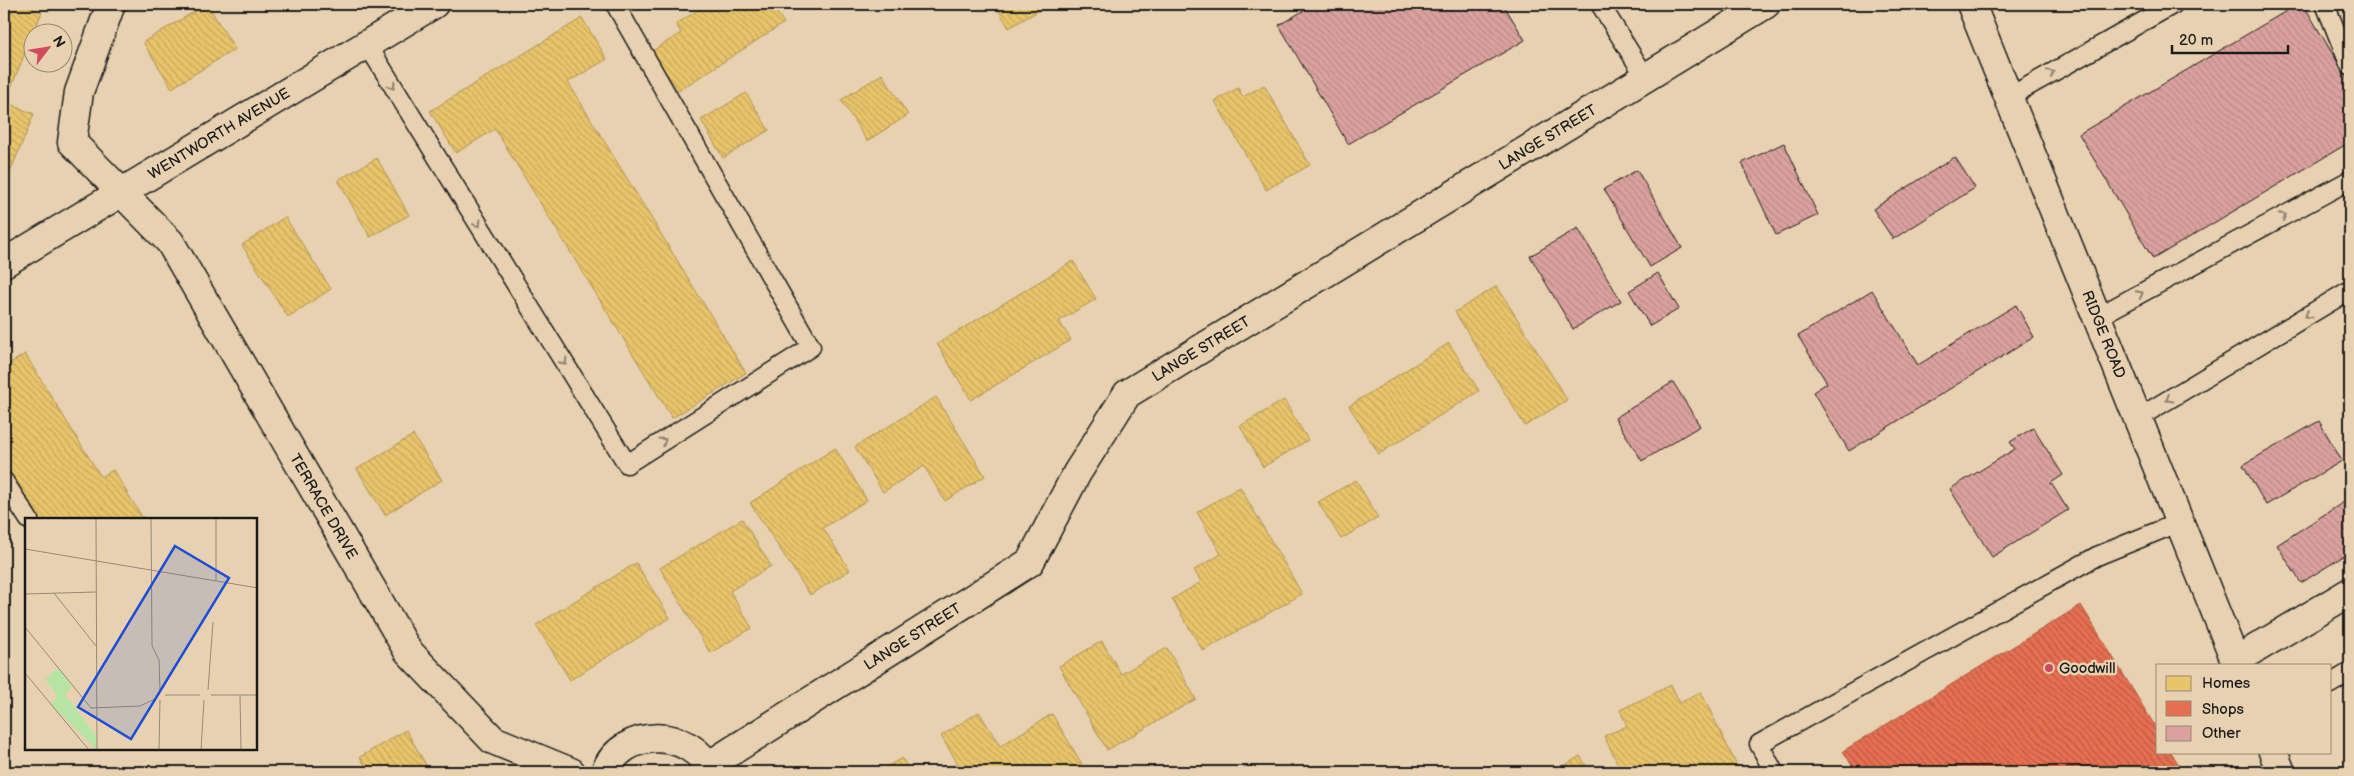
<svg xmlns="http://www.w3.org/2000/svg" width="2354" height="776" font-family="'Balsamiq Sans',sans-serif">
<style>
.homes{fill:url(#homes-back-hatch);stroke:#ac9253}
.shops{fill:url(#shops-back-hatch);stroke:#aa5641}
.building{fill:url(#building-back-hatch);stroke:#1c1c1c}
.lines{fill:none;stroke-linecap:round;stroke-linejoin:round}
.lane-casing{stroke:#1c1c1c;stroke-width:21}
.street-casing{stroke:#1c1c1c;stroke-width:31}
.secondary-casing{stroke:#1c1c1c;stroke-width:31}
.primary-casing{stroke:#1c1c1c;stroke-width:31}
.lane{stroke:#e7d1b0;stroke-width:18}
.street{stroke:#e7d1b0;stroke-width:28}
.secondary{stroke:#e7d1b0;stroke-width:28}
.primary{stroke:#e7d1b0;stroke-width:28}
.oneway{stroke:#8c806d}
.poi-dot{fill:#d1495b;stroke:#e7d1b0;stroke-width:2}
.labels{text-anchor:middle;stroke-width:5;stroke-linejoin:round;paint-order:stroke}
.street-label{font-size:15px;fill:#1c1c1c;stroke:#e7d1b0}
.poi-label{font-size:15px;fill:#1c1c1c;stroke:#e7d1b0;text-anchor:start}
.inset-road{fill:none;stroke:#968975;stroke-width:1}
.view{fill:#1d4ed8;fill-opacity:0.15;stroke:#1d4ed8;stroke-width:2.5}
.inset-edge{fill:none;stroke:#1c1c1c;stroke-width:2.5}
</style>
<defs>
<pattern id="homes-back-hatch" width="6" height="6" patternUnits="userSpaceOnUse" patternTransform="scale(1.25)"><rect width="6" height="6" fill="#e9c46a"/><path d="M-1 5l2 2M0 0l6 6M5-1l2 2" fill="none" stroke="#c7a85b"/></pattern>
<pattern id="shops-back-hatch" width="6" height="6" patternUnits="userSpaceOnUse" patternTransform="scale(1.25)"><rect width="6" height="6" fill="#e76f51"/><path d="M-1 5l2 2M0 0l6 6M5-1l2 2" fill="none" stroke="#ba5a42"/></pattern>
<pattern id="building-back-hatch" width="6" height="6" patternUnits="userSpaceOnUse" patternTransform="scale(1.25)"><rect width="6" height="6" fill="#dba19e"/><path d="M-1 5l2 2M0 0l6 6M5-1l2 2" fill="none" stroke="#bb8a88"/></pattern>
</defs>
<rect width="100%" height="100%" fill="#e7d1b0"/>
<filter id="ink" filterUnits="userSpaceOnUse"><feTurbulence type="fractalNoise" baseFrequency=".02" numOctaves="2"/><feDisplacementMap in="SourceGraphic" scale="10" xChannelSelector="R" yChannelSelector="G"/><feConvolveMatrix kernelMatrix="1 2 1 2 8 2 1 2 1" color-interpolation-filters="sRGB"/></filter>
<g filter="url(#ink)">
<g class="homes">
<polygon points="4,4 23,4 42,12 5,102 34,114 6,182 4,181"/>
<polygon points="207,4 235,49 172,88 143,42"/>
<polygon points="708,4 771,4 784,23 678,91 652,51 681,33 676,24"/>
<polygon points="995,4 1050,4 1009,28"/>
<polygon points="582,18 607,59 568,82 746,373 672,418 495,129 456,153 430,111"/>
<polygon points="882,74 908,115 867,141 841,100"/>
<polygon points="1264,85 1310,165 1266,190 1215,101 1238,88 1243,97"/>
<polygon points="746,93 769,130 723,158 701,120"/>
<polygon points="377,158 409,215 370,237 338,180"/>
<polygon points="285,217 331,289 288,317 242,245"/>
<polygon points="1073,261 1096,299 1059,321 1071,340 971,400 937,344"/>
<polygon points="1497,286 1567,400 1525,426 1455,312"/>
<polygon points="1449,343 1479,391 1379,454 1349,406"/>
<polygon points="25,354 101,477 113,470 144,520 36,520 4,467 4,367"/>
<polygon points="936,397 985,476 945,501 924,466 883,492 855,447"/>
<polygon points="1284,400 1308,440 1263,467 1240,426"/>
<polygon points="413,435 442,480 385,515 357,469"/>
<polygon points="835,448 867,500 823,528 850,570 810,595 750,503"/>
<polygon points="1356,480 1378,518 1341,539 1318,502"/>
<polygon points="1240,487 1302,594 1203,651 1172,599 1201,582 1194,570 1221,554 1197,512"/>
<polygon points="742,519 771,566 730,591 752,628 710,653 660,568"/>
<polygon points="636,563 670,618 570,680 536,625"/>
<polygon points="1102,641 1121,674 1167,648 1196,699 1107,750 1059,666"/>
<polygon points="1671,685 1680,703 1701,692 1740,772 1622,772 1604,736 1627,726 1620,710"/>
<polygon points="979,712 1000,746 1052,714 1082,764 1069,772 963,772 941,736"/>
<polygon points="406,730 430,772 369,772 360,757"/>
<polygon points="1580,756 1590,772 1554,772"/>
<polygon points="902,758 910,772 878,772"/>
</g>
<polygon class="shops" points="2081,605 2158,731 2158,752 2171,752 2183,772 1856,772 1843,751"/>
<g class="building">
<polygon points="1315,4 1503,4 1525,40 1348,144 1279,25"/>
<polygon points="2298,4 2303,4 2350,83 2350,142 2153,259 2079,134"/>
<polygon points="1784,143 1818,215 1776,235 1742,163"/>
<polygon points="1955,157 1975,188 1893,239 1873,209"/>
<polygon points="1637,170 1682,248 1650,267 1604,189"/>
<polygon points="1578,228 1621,301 1573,329 1530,256"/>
<polygon points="1658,273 1679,309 1650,326 1629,291"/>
<polygon points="1872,290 1918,365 2016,305 2034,337 1849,451 1813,392 1827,383 1798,336"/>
<polygon points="1673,382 1700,426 1642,461 1615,418"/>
<polygon points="2319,421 2342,461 2266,505 2243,465"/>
<polygon points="2033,428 2063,475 2051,483 2068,510 1992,557 1950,489 2015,449 2010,442"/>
<polygon points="2350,498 2350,552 2301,583 2277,545"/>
</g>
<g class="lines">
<defs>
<g id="lane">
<polyline points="1600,4 1646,78"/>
<polyline points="2325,4 2350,66"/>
<polyline points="367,44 627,464 811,347 615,4"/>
<polyline points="2009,97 2174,4"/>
<polyline points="2097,317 2350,180"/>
<polyline points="2138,418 2350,290"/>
<polyline points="4,481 29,520"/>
<polyline points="2330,684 2350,672"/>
<polyline points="1774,772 1759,744 2097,556 2180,522"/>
</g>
<g id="street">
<path id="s1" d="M111,4l-32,88 -7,50 98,100 238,409 85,89 78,32"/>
<polyline points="2235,661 2350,592"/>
<path id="s2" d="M708,766l322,-204 47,-89 50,-79 639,-390"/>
<path d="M605,772c18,-46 87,-44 106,0"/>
</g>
<g id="secondary">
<path id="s3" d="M4,263l430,-259"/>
</g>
<g id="primary">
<path id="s4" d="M1971,4l266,661"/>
<polyline points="2273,752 2281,772"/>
</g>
</defs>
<use href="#lane" class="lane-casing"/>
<use href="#street" class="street-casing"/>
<use href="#secondary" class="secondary-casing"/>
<use href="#primary" class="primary-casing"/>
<use href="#lane" class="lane"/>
<use href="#street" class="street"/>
<use href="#secondary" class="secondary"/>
<use href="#primary" class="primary"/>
</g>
<defs><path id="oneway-chevron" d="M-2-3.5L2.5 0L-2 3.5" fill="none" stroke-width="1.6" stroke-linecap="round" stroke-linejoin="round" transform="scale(1.25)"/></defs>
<g class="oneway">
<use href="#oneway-chevron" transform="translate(2051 73) rotate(-29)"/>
<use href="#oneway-chevron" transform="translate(392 86) rotate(58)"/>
<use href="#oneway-chevron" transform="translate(2283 216) rotate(-28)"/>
<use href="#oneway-chevron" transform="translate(478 224) rotate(58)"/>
<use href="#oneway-chevron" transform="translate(2140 294) rotate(-28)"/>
<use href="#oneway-chevron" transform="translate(2308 315) rotate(149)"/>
<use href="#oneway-chevron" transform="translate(564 362) rotate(58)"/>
<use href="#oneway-chevron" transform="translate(2169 399) rotate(149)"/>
<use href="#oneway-chevron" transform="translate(663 441) rotate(-32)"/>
</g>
</g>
<circle class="poi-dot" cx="2049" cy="668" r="5"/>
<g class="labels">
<g class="street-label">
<text dy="5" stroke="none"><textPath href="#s3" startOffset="251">WENTWORTH AVENUE</textPath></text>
<text dy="5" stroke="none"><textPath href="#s2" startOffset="1068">LANGE STREET</textPath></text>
<text dy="5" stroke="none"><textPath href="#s4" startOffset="356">RIDGE ROAD</textPath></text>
<text dy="5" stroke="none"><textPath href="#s2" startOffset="662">LANGE STREET</textPath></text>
<text dy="5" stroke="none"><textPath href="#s1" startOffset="590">TERRACE DRIVE</textPath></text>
<text dy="5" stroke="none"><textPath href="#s2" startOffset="242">LANGE STREET</textPath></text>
</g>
<g class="poi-label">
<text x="2059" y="673">Goodwill</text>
</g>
</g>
<g transform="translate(25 518)">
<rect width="232" height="232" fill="#e7d1b0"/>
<path d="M33,150l14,19 -7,7 31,42 1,14 -46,-46 7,-7 -13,-18z" fill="#b6e4a3"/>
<path class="inset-road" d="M71,0l1,232M126,0l1,128 7,14 1,30M191,0v63M0,31l233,39M29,75l42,53M0,76l71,-2M0,109l66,81 49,-2 17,-8M0,155l64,77M183,172l5,-68M140,177h35M186,177h47M215,177l1,55M134,232l1,-50M176,232l3,-50"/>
<path class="view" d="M150,28l54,32 -98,161 -53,-32z"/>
<rect width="232" height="232" class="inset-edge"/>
</g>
<rect width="2354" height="776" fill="none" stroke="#e7d1b0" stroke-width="20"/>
<rect x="10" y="10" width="2334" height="756" fill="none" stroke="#1c1c1c" stroke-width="2" filter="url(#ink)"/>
<rect x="2156" y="664" width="175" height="90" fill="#e7d1b0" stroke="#968975"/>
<rect x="2166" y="676" width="25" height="15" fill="#e9c46a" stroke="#968975"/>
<text x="2202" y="688" font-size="15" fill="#1c1c1c">Homes</text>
<rect x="2166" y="701" width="25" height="15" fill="#e76f51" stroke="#968975"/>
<text x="2202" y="714" font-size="15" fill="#1c1c1c">Shops</text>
<rect x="2166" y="726" width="25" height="15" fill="#dba19e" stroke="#968975"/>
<text x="2202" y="738" font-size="15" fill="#1c1c1c">Other</text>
<g transform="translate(48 48) rotate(59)"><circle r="24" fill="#e7d1b0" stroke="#968975"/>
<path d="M0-4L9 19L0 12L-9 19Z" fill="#d1495b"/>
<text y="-8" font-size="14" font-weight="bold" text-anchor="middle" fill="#1c1c1c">N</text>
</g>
<path d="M2172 45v8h116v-8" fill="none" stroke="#1c1c1c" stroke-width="2.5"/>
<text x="2179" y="45" font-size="15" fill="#1c1c1c" stroke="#e7d1b0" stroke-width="4" paint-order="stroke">20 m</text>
</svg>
